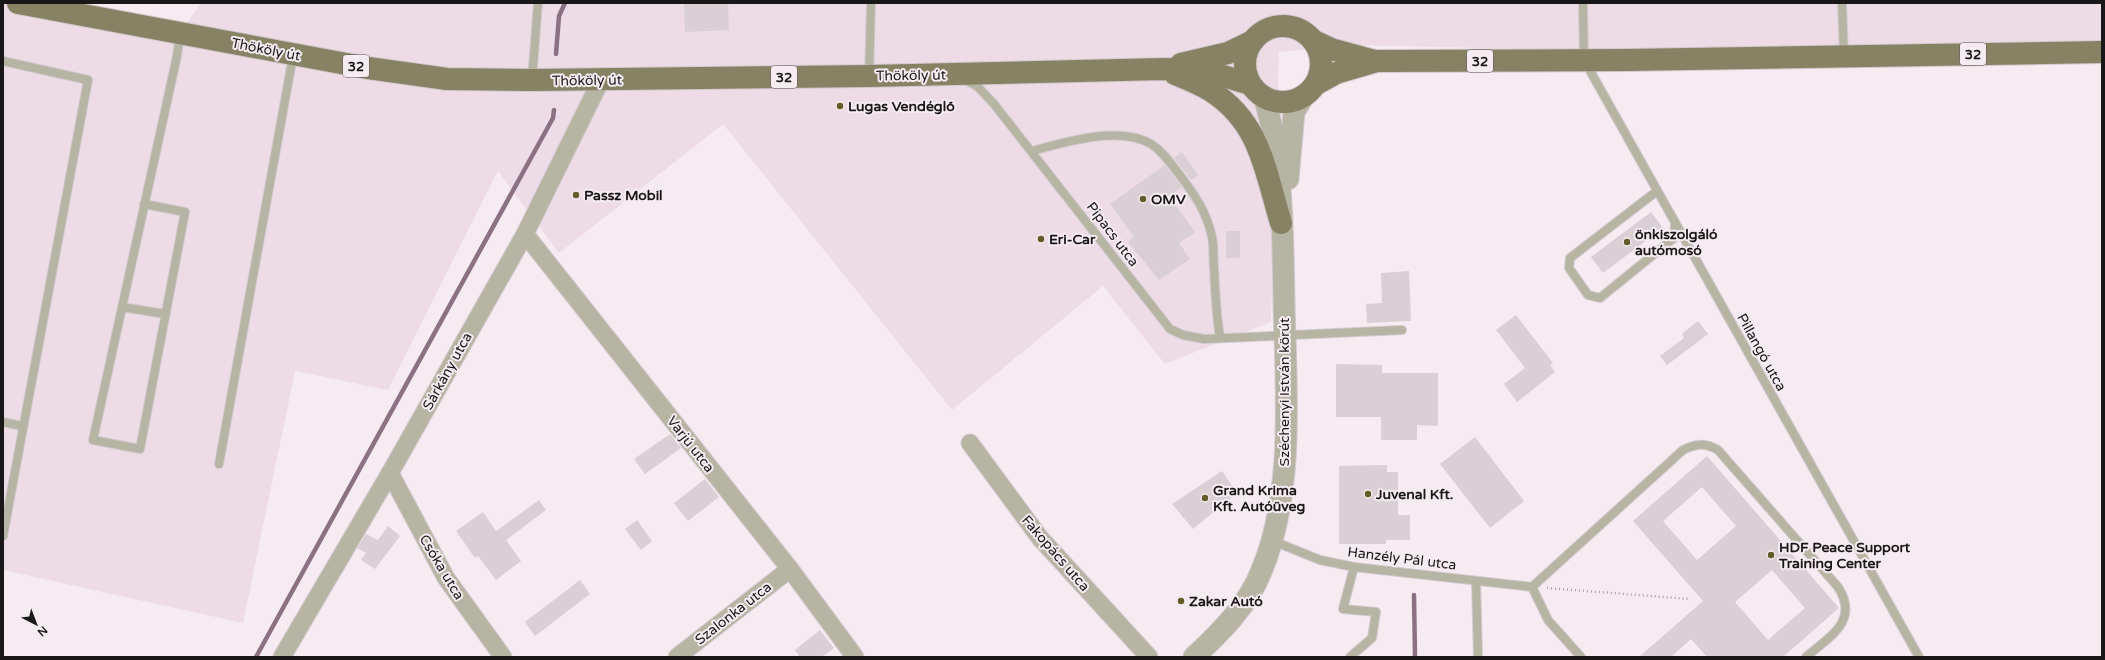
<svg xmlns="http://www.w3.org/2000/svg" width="2105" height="660" font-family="'Varela Round',sans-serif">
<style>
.built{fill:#eddce6}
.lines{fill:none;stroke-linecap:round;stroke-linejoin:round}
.stream{stroke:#8b7182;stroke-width:4.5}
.building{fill:#d9cfd5;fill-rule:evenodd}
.service-casing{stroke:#d2c9ce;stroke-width:10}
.minor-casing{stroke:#d2c9ce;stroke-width:19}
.tertiary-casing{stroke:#d2c9ce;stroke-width:23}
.primary-casing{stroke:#d2c9ce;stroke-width:24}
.path{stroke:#a7a0a4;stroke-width:2.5;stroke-dasharray:1 3;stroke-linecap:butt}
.service{stroke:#b6b4a3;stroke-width:8}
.minor{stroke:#b6b4a3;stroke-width:17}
.tertiary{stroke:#b6b4a3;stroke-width:21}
.primary{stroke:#878263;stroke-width:22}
.poi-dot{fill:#635b27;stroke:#f5ebf1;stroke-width:1.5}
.labels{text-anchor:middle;stroke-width:4;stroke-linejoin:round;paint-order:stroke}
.shield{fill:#f5ebf1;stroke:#5c575a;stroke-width:1}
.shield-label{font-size:13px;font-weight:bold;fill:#1a1719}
.street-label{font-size:14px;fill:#1a1719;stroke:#f5ebf1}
.poi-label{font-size:14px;font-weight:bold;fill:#1a1719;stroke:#f5ebf1;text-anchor:start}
</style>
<rect width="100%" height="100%" fill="#f5ebf1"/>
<polygon class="built" points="3,3 53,13 180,33 201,3 2102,3 2102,40 1612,51 1348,45 1279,52 1271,322 1165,364 1103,286 952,410 723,124 559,253 498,171 388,390 295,371 243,623 3,570"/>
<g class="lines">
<g class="stream">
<polyline points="556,54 559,16 565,3"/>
<polyline points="1414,595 1415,657"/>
<polyline points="256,657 553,118 554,110"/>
</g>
</g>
<g class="building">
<polygon points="684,3 728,3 729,30 685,32"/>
<polygon points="1182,152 1198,175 1191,180 1174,158"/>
<polygon points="1165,165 1182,187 1169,196 1195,232 1179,243 1190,259 1159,280 1128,242 1134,237 1110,204"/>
<polygon points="1651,212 1663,228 1603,273 1591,257"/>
<rect x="1226" y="231" width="14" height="27"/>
<polygon points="1409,271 1411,321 1367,323 1366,304 1382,303 1381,273"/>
<polygon points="1516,315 1553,363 1550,365 1555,372 1517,402 1504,384 1525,368 1496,330"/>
<polygon points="1698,321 1708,334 1667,365 1660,356 1684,338 1682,334"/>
<polygon points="1336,364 1382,365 1382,373 1438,373 1438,426 1417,425 1417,440 1381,440 1381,417 1336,417"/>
<polygon points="670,434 681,448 645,474 634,459"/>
<polygon points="1475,437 1524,501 1490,528 1440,464"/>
<path d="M1707,456l132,152 -56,49h-76l-16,-18 -20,18h-32l64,-56 -70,-80zM1702,487l34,39 -39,34 -34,-39zM1772,570l33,38 -37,32 -33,-38z"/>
<polygon points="1387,465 1387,472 1398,472 1398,515 1410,515 1410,540 1386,540 1386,544 1339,544 1339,466"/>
<polygon points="1222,471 1237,493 1193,529 1172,504"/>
<polygon points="705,479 719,497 688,521 674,503"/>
<polygon points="539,500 546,510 506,540 521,561 496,580 478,556 475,558 456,531 483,512 496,531"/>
<polygon points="637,520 652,541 641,550 625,529"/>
<polygon points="388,526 400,536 375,569 361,560 366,553 357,548 366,534 378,540"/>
<polygon points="580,580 590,594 535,636 525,622"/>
<polygon points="820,630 834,648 822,657 800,657 795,650"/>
</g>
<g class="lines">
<defs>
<g id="service">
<polyline points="1583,3 1584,60 1919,657"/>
<polyline points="1842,3 1844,56"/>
<polyline points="3,61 88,80 3,536"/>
<polyline points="869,76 871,3"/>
<polyline points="532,79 538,3"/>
<polyline points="964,79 978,87 994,104 1170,329 1183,335 1204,339 1402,330"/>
<path d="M1032,151c33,-9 88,-26 119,-7 13,8 22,23 31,34 14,19 25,35 30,59 2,9 1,20 2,30 1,24 2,47 6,70"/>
<polyline points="1657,191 1570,258 1569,268 1588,295 1600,298 1674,238 1675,224"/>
<polyline points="144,204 185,212 140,449 93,440 177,56 180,34"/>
<polyline points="122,307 165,314"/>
<polyline points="3,422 22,426"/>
<polyline points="219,464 293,56"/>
<polyline points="1273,541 1320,560 1354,567 1532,587"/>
<polyline points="1476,581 1478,657"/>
<path d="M1532,587l151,-137c13,-6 22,-8 35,0l120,137c22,34 -9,50 -32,70"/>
<polyline points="1532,587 1548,620 1581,657"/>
<polyline points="1350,657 1372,638 1376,612 1343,609 1354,567"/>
</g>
<g id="minor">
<polyline points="525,234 790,569 855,657"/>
<polyline points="970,443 1040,538 1149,657"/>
<polyline points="390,473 446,578 503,657"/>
<polyline points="282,657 390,473 525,234 601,80"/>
<polyline points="677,657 790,569"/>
</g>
<g id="tertiary">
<polyline points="1288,179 1294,112 1304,96"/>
<path d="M1194,657c26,-24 54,-52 67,-85 34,-79 25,-184 23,-268 -1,-66 -1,-145 -20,-207"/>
</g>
<g id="primary">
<polyline points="18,3 368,68 447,79 532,80 869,76 1163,69 1203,70 1250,84"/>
<circle cx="1283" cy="64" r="38"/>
<polyline points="1314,41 1331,49 1375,61"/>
<polyline points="1181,64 1228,53 1251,42"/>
<path d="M1175,74c12,5 25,10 36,17 50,32 54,80 70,132"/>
<polyline points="1316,84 1336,73 1377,61 1627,60 2102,52"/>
</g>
</defs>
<use href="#service" class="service-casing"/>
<use href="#minor" class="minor-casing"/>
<use href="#tertiary" class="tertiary-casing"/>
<use href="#primary" class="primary-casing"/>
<polyline class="path" points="1547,588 1690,599"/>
<use href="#service" class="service"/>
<use href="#minor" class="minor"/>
<use href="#tertiary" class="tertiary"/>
<use href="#primary" class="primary"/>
</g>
<g class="poi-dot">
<circle cx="840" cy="106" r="4"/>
<circle cx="576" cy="195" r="4"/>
<circle cx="1143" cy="199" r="4"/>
<circle cx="1041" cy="239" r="4"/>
<circle cx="1627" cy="242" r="4"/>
<circle cx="1368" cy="494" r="4"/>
<circle cx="1205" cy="498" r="4"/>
<circle cx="1771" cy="555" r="4"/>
<circle cx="1181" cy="601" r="4"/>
</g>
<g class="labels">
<g class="shield">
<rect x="1960" y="43" width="26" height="22" rx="3"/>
<rect x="1467" y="50" width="26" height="22" rx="3"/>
<rect x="343" y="55" width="26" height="22" rx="3"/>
<rect x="771" y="66" width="26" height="22" rx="3"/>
</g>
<g class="shield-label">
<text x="1973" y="59">32</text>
<text x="1480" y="66">32</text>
<text x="356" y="71">32</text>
<text x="784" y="82">32</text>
</g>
<g class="street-label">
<text transform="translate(266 49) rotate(11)" y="5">Thököly út</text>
<text transform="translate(911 75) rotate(-1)" y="5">Thököly út</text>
<text transform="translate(587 80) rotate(-1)" y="5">Thököly út</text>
<text transform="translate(1113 234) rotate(53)" y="5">Pipacs utca</text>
<text transform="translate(1762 352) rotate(61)" y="5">Pillangó utca</text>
<text transform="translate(447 371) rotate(-61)" y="5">Sárkány utca</text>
<text transform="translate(1284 392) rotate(-90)" y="5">Széchenyi István körút</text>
<text transform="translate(691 444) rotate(52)" y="5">Varjú utca</text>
<text transform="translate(1056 553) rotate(49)" y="5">Fakopács utca</text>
<text transform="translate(1402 558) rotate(7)" y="5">Hanzély Pál utca</text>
<text transform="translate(442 567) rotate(59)" y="5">Csóka utca</text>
<text transform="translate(733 613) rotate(-38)" y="5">Szalonka utca</text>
</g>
<g class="poi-label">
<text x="848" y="111">Lugas Vendéglő</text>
<text x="584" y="200">Passz Mobil</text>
<text x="1151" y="204">OMV</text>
<text x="1635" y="239">önkiszolgáló<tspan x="1635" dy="16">autómosó</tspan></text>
<text x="1049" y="244">Eri-Car</text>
<text x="1213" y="495">Grand Krima<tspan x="1213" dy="16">Kft. Autóüveg</tspan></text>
<text x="1376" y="499">Juvenal Kft.</text>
<text x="1779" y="552">HDF Peace Support<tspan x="1779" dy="16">Training Center</tspan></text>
<text x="1189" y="606">Zakar Autó</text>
</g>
</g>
<rect width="2105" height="660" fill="none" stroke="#1a1719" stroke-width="8"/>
<g transform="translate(36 624) rotate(138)" stroke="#f5ebf1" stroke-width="3" paint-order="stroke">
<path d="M0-3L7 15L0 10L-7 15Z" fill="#1a1719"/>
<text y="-6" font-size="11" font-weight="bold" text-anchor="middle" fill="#1a1719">N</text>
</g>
</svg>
